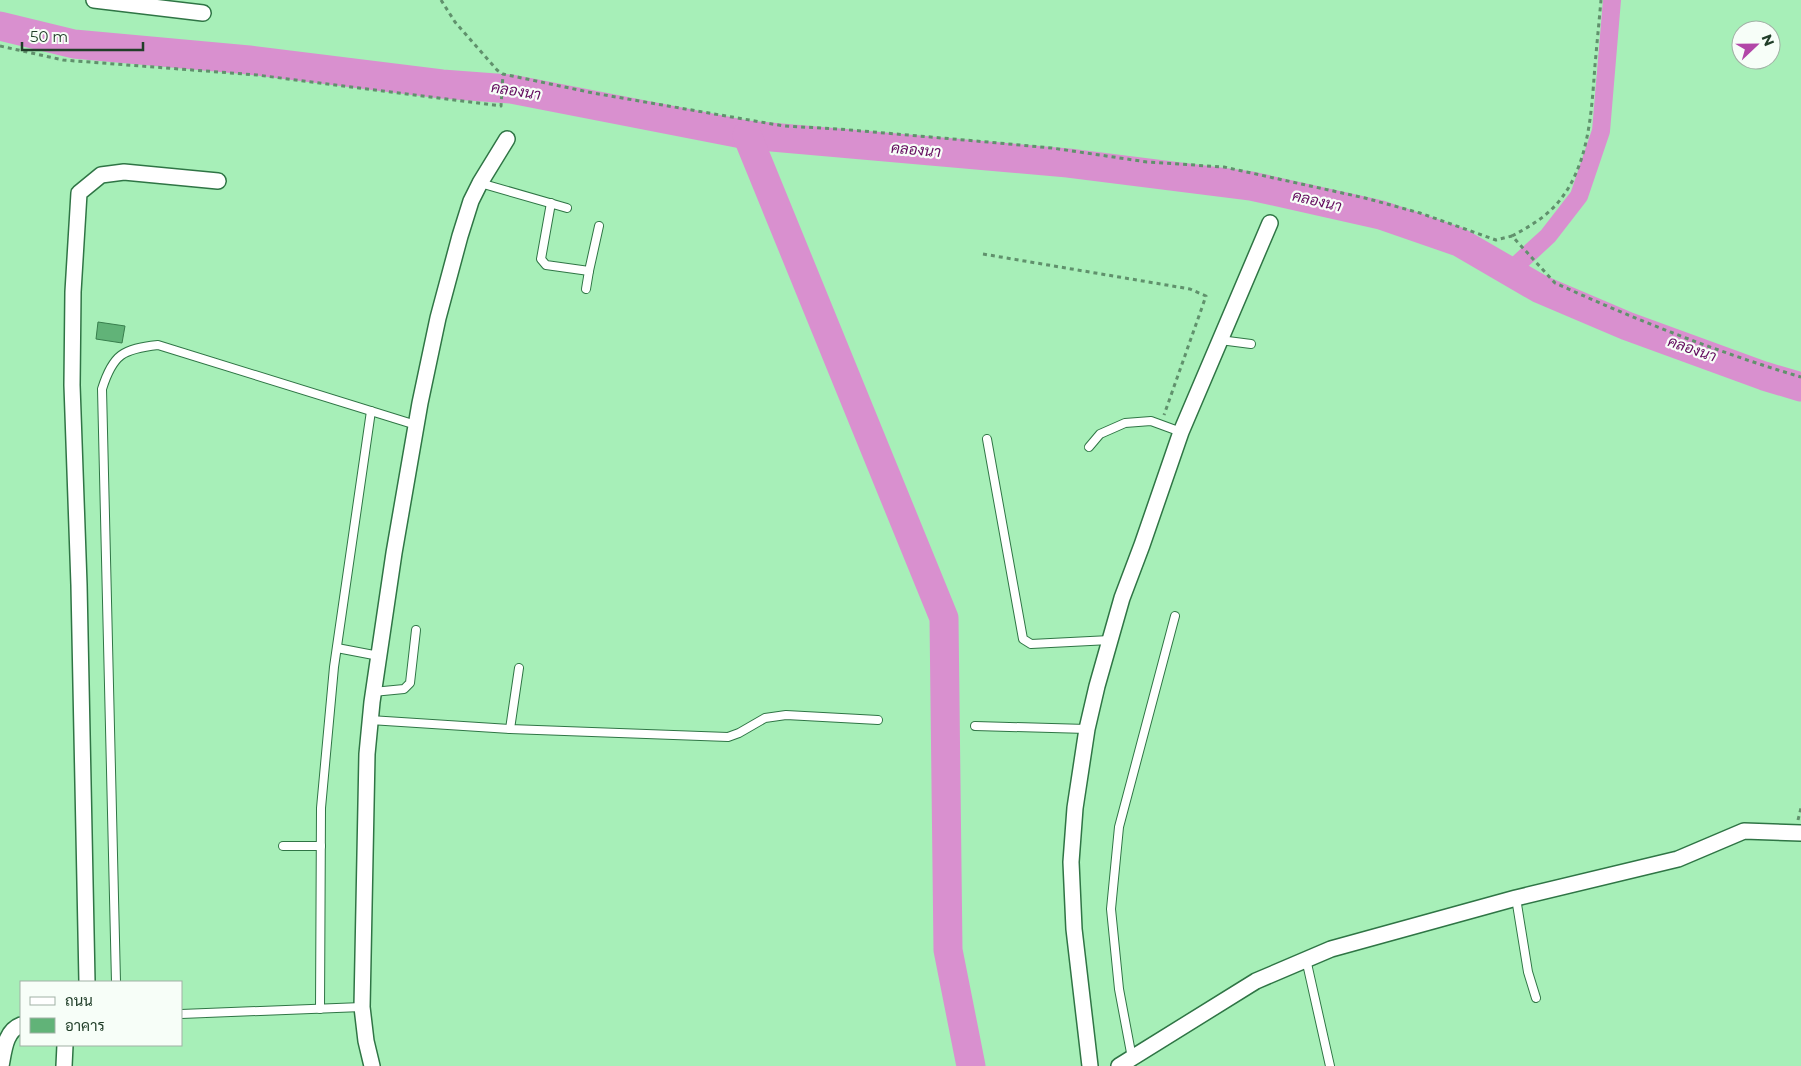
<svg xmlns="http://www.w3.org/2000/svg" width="1801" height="1066" font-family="Montserrat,Sarabun,sans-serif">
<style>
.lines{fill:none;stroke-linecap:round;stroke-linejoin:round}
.canal{stroke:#d990cf;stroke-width:18}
.river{stroke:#d990cf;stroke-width:29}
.building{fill:#61b378;stroke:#387e4d}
.service-casing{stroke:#2f7545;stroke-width:10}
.minor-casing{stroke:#2f7545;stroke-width:18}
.path{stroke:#60916c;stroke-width:3;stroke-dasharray:4 4;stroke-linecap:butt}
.service{stroke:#fff;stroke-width:8}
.minor{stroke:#fff;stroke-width:15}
.labels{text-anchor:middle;stroke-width:4.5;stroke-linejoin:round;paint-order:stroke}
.water-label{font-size:15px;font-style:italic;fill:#630b5e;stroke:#f7fef8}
</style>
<rect width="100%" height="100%" fill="#a7efb8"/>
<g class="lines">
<polyline class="canal" points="1510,271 1548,236 1579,196 1601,131 1612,0"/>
<g class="river">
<polyline points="0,26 74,44 249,60 442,84 511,89 747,135 1068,163 1251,186 1381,215 1459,242 1540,289 1627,326 1764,376 1801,387"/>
<polyline points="747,135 944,618 948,950 971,1066"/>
</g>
</g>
<polygon class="building" points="98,322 125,326 122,343 96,339"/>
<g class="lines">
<defs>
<g id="service">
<polyline points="480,183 567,208"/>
<polyline points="551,203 541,259 546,265 589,271 599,226"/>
<polyline points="586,289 589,271"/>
<polyline points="1220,340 1251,344"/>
<polyline points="987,439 1023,639 1031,644 1110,640"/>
<polyline points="1089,447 1100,434 1125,423 1151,421 1181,432"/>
<polyline points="337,648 379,656"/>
<polyline points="373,692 404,689 410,683 416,630"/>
<polyline points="370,720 510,729 728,737 739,733 765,718 786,715 878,720"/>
<polyline points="975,726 1087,729"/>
<polyline points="510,729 519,668"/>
<polyline points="283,846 321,846"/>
<polyline points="1516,898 1528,972 1536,998"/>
<polyline points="1306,959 1330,1066"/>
<path d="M116,982l-14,-593c11,-35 21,-40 56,-44l258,80"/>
<polyline points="320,1009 321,808 334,667 371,411"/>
<polyline points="181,1014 362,1007"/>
<polyline points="1132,1058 1119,989 1111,909 1119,827 1175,616"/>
</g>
<g id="minor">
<polyline points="94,0 203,13"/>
<polyline points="87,982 79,585 72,385 73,292 79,193 101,175 124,172 218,181"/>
<path d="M1,1066c3,-15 4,-35 20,-41"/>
<polyline points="64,1066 65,1045"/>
<polyline points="372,1066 366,1041 362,1007 367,754 372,702 394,553 420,403 438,318 460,236 471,201 480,183 507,139"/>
<polyline points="1090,1066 1074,929 1071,862 1075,808 1087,729 1097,686 1122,598 1142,545 1181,432 1270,223"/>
<polyline points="1119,1066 1256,981 1331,949 1516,898 1678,859 1744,831 1801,833"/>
</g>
</defs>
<use href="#service" class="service-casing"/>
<use href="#minor" class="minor-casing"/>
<g class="path">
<path d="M441,0l14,22 42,48 6,4 90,19 191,33 55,3 160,14 53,5 95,14 77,5 141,31 55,15 76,27 16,-4 43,47 9,4c77,35 156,66 237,90"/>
<polyline points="0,46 63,60 257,75 501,106 503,74"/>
<path d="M1512,236c11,-6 22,-12 32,-20 45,-36 47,-99 51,-151 2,-22 4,-43 6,-65"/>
<polyline points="983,254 1190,289 1206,296 1164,415"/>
<polyline points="1798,820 1801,808"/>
</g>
<use href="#service" class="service"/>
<use href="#minor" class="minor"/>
</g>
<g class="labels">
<g class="water-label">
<text transform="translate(516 91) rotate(9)" y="5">คลองนา</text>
<text transform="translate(916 150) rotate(5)" y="5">คลองนา</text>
<text transform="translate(1317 201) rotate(13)" y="5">คลองนา</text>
<text transform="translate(1692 349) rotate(19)" y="5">คลองนา</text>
</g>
</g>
<rect x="20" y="981" width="162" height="65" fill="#f7fef8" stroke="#a1b1a5"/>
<rect x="30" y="997" width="25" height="8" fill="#ffffff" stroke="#a1b1a5"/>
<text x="65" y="1006" font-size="15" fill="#213e29">ถนน</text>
<rect x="30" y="1018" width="25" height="15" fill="#61b378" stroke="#a1b1a5"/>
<text x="65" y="1031" font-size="15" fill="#213e29">อาคาร</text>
<g transform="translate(1756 45) rotate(68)"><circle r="24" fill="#f7fef8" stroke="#a1b1a5"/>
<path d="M0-4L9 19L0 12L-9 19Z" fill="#b247a8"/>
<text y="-8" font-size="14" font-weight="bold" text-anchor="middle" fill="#213e29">N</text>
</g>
<path d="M22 42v8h121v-8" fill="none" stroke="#213e29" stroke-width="2.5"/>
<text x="30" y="42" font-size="15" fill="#213e29" stroke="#f7fef8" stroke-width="4" paint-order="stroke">50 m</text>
</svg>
